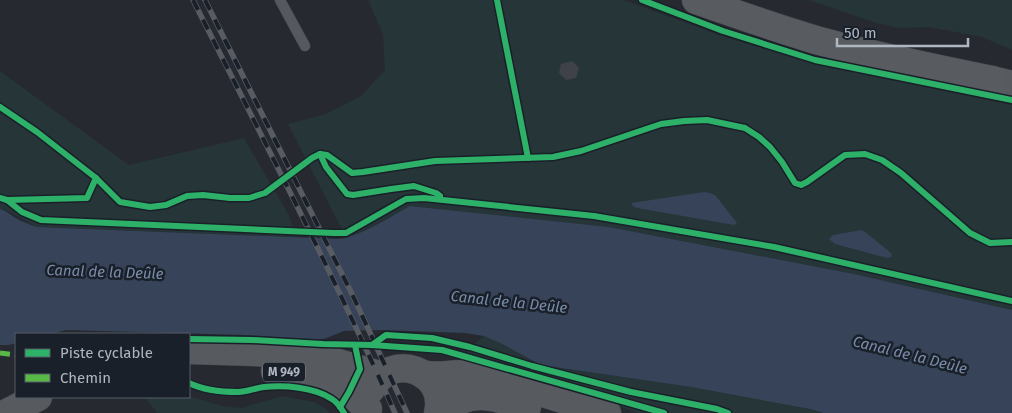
<svg xmlns="http://www.w3.org/2000/svg" width="1012" height="413" font-family="'Fira Sans',sans-serif">
<style>
.green{fill:#263537}
.water{fill:#364359}
.building{fill:#3f4349}
.lines{fill:none;stroke-linecap:round;stroke-linejoin:round}
.service-casing{stroke:#424449;stroke-width:11}
.primary-casing{stroke:#42464d;stroke-width:29}
.trunk-casing{stroke:#42464c;stroke-width:29}
.service{stroke:#55585e;stroke-width:10}
.primary{stroke:#575b60;stroke-width:28}
.trunk{stroke:#585c60;stroke-width:28}
.rail-casing{stroke:#585c62;stroke-width:5.5}
.rail{stroke:#1a202a;stroke-width:4;stroke-dasharray:11;stroke-linecap:butt}
.quiet{stroke:#58b947;stroke-width:5;stroke-dasharray:10 5;stroke-linecap:butt}
.cycleway-casing{stroke:#1a202a;stroke-width:9}
.cycleway{stroke:#2db169;stroke-width:6}
.labels{text-anchor:middle;stroke-width:5;stroke-linejoin:round;paint-order:stroke}
.shield{fill:#1a202a;stroke:#828994;stroke-width:1}
.shield-label{font-size:12px;font-weight:bold;fill:#aeb6c2}
.water-label{font-size:15px;font-style:italic;fill:#798ca9;stroke:#1a202a}
</style>
<rect width="100%" height="100%" fill="#262a30"/>
<g class="green">
<polygon points="368,0 624,0 722,36 815,64 1012,105 1012,310 854,274 609,227 410,206 347,239 288,124 326,114 361,96 385,70 383,34"/>
<polygon points="809,0 1012,0 1012,50 982,37 929,27 899,28 876,23"/>
<polygon points="0,71 129,165 244,138 287,212 297,237 37,227 4,209 0,209"/>
<polygon points="484,336 500,343 541,365 691,387 810,409 824,413 636,413 630,410 579,394 469,365 465,357 470,347"/>
<polygon points="189,396 222,406 241,408 282,396 314,402 327,409 329,413 157,413 145,397"/>
</g>
<g class="water">
<polygon points="704,192 710,193 716,196 737,223 734,225 637,208 633,206 631,203"/>
<path d="M410,206l199,21 245,47 158,36v103h-188l-14,-4 -119,-22 -150,-22 -41,-22 -16,-7 -19,-3 -83,-3 -38,1 -20,8 -14,1 -66,-5 -178,-5 -15,4h-35v9l-7,2h-9v-136c6,1 9,5 14,8 8,5 15,7 23,10l302,12c18,-1 54,-24 71,-33z"/>
<polygon points="861,230 864,231 891,253 892,257 887,258 835,244 829,239 833,235"/>
</g>
<polygon class="building" points="572,61 579,68 576,78 566,80 559,73 561,64"/>
<g class="lines">
<defs>
<polyline id="service" points="280,0 305,46"/>
<g id="primary">
<polyline points="992,80 1012,85"/>
<polyline points="189,350 254,352 306,356 321,358 372,373 382,375"/>
<path d="M275,371c23,2 50,4 69,17 9,6 16,14 24,21"/>
<path d="M424,375c16,2 25,-1 40,-1 9,-1 18,1 28,3l115,36"/>
<path d="M371,389c20,-39 77,-18 67,24"/>
<polyline points="7,413 38,397"/>
<path d="M440,413c30,-26 54,-17 87,-6"/>
</g>
<path id="trunk" d="M696,0c40,14 80,28 120,40 58,16 117,28 176,40"/>
</defs>
<use href="#service" class="service-casing"/>
<use href="#primary" class="primary-casing"/>
<use href="#trunk" class="trunk-casing"/>
<use href="#service" class="service"/>
<use href="#primary" class="primary"/>
<use href="#trunk" class="trunk"/>
<defs>
<g id="rail">
<path d="M193,0c69,137 140,273 202,413"/>
<polyline points="205,0 353,296 407,413"/>
</g>
</defs>
<use href="#rail" class="rail-casing"/>
<use href="#rail" class="rail"/>
<polyline class="quiet" points="0,353 16,355"/>
<defs>
<g id="cycleway">
<polyline points="497,0 528,158"/>
<polyline points="642,0 723,31 815,60 1012,100"/>
<polyline points="0,107 37,132 96,178 87,198 7,200"/>
<polyline points="96,178 120,202 150,207 166,205 187,196 203,195 230,198 249,198 265,193 312,158 320,154"/>
<polyline points="440,196 436,193 414,186 391,189 353,195 347,194 326,167 320,154 327,155 352,173 363,172 435,161 553,157 581,151 661,124 684,121 707,120 745,128 759,137 770,147 782,162 795,183 801,185 807,182 845,155 865,154 882,160 901,173 970,233 990,243 1012,242"/>
<polyline points="0,198 7,200 22,212 41,220 333,233 346,233 406,199 424,198 594,216 774,247 1012,301"/>
<polyline points="189,339 252,340 323,344 372,345 442,350 664,413"/>
<polyline points="372,345 386,335 432,338 470,347 532,366 631,392 717,409 728,413"/>
<path d="M189,383c14,7 33,9 49,9 9,0 17,-4 26,-5 20,-2 50,0 68,12 5,3 9,9 12,14"/>
<polyline points="340,407 349,392 360,369 355,345"/>
</g>
</defs>
<use href="#cycleway" class="cycleway-casing"/>
<use href="#cycleway" class="cycleway"/>
</g>
<g class="labels">
<rect class="shield" x="263" y="362.5" width="42" height="19" rx="4"/>
<g class="shield-label">
<text x="284" y="376">M 949</text>
</g>
<g class="water-label">
<text transform="translate(105 272) rotate(2)" y="5">Canal de la Deûle</text>
<text transform="translate(509 302) rotate(6)" y="5">Canal de la Deûle</text>
<text transform="translate(910 355) rotate(14)" y="5">Canal de la Deûle</text>
</g>
</g>
<rect x="15" y="333" width="175" height="65" fill="#1a202a" stroke="#555c67"/>
<rect x="25" y="349" width="25" height="8" fill="#2db169" stroke="#555c67"/>
<text x="60" y="358" font-size="15" fill="#aeb6c2">Piste cyclable</text>
<rect x="25" y="374" width="25" height="8" fill="#58b947" stroke="#555c67"/>
<text x="60" y="383" font-size="15" fill="#aeb6c2">Chemin</text>
<path d="M837 38v8h131v-8" fill="none" stroke="#aeb6c2" stroke-width="2.5"/>
<text x="844" y="38" font-size="15" fill="#aeb6c2" stroke="#1a202a" stroke-width="4" paint-order="stroke">50 m</text>
</svg>
